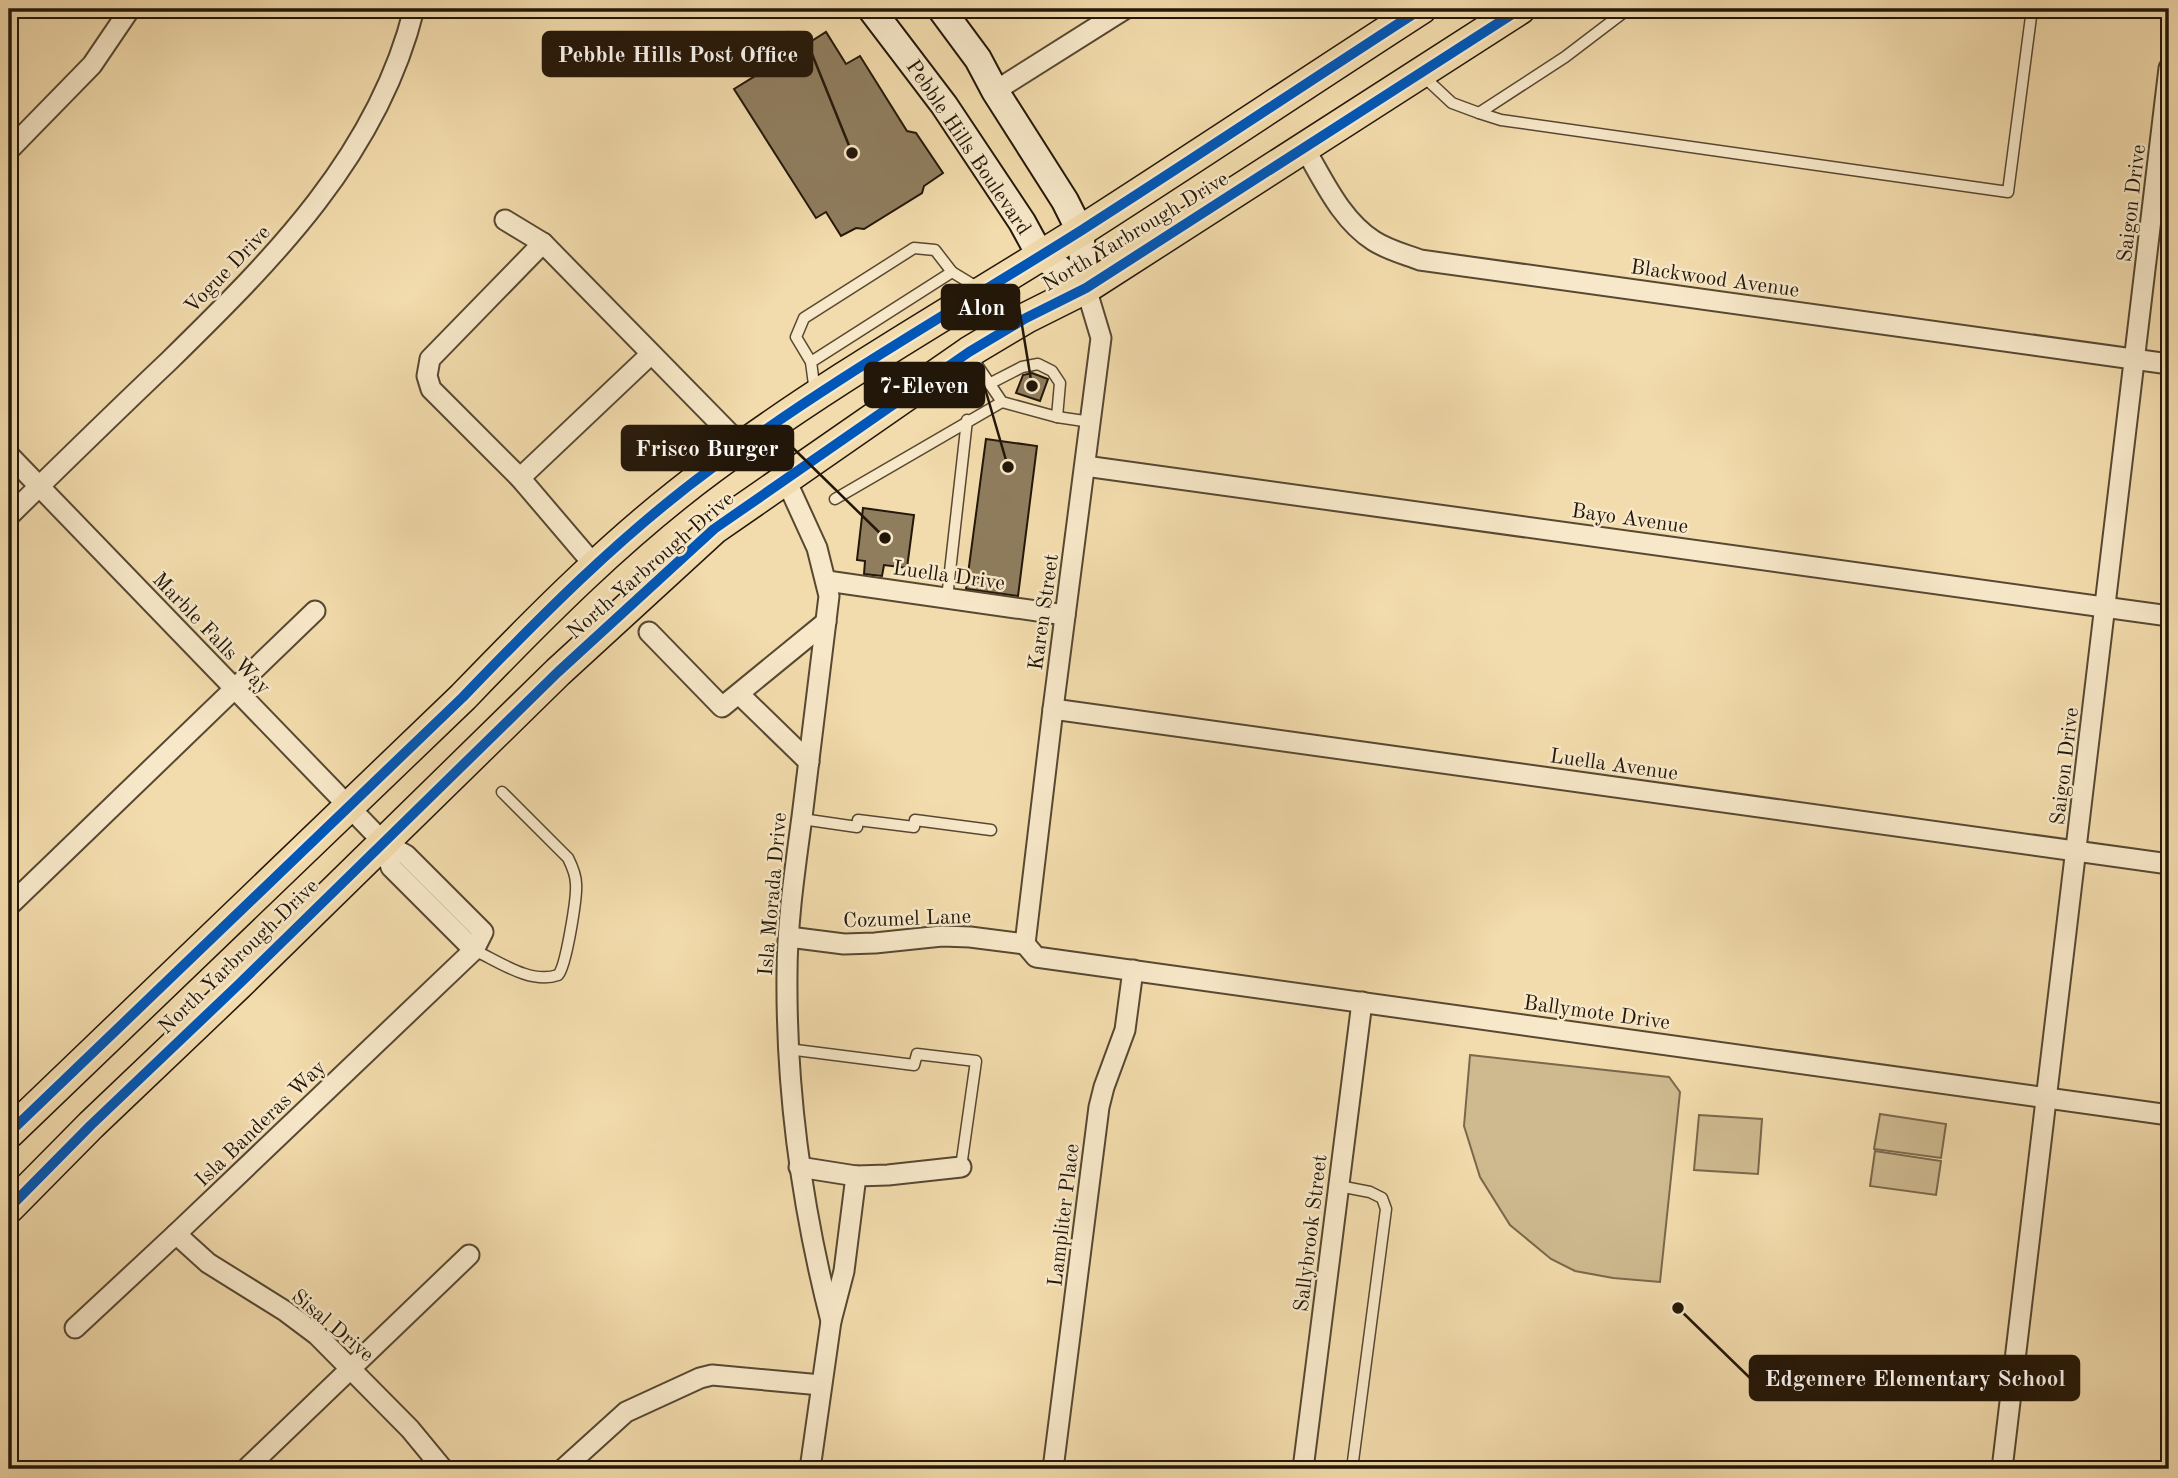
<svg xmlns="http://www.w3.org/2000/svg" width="2178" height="1478" font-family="'Old Standard TT',serif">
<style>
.green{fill:#cfba90;stroke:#79684c;stroke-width:2}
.building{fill:#8f7d5e;stroke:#231709;stroke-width:2}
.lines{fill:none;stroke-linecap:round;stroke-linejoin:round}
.service-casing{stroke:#574832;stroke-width:13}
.minor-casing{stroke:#574832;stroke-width:23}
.secondary-casing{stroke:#231709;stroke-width:30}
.primary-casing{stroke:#231709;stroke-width:33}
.service{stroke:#f7e8c9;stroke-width:10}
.minor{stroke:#f7e8c9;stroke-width:19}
.secondary{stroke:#f7e8c9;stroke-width:26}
.primary{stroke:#f2dbac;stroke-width:30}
.cycleway-casing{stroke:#f7e8c9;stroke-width:15}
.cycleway{stroke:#0057b8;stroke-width:10}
.labels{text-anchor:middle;stroke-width:5;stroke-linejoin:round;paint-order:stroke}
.street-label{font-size:21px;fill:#231709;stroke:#f7e8c9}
.leader{fill:none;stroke:#231709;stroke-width:2.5}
.callout-dot{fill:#231709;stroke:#f7e8c9;stroke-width:2.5}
.callout{fill:#231709;stroke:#231709;stroke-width:2.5}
.callout-label{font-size:23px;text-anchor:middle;font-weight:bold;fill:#fff}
</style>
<rect width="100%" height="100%" fill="#f2dbac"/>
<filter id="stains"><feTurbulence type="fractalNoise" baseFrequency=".00286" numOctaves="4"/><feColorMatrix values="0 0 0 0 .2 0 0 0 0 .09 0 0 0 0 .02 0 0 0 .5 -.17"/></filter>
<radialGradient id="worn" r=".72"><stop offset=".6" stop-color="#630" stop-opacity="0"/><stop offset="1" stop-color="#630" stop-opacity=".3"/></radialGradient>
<g class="green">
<polygon points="1470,1055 1669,1077 1680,1092 1660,1282 1613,1278 1575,1271 1551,1259 1510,1225 1480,1177 1464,1126"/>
<polygon points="1880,1114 1946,1124 1941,1158 1874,1149"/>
<polygon points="1699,1115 1762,1119 1758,1174 1694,1170"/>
<polygon points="1875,1151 1941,1161 1936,1195 1870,1186"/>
</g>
<g class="building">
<polygon points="788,32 799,49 826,32 846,64 860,56 907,131 916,133 943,173 924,186 922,193 864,229 856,228 841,236 826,212 816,218 734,89 773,65 763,49"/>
<polygon points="1032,373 1048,379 1040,401 1016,393 1023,375"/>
<polygon points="986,439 1037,446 1018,596 966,589"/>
<polygon points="863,508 914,515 907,568 884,565 882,576 864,574 865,561 857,560"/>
</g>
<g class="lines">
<defs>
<g id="service">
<polyline points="1628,9 1565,57 1479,113 1501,120 2008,192 2032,9"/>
<polyline points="1422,75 1452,103 1479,113"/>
<polyline points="971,356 1002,402 1057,417 1091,422"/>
<polyline points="811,362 796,337 804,318 914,248 935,250 952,272"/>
<polyline points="989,384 1022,367 1038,364 1052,371 1060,383 1057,417"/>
<polyline points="815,392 811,362 952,272 980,289"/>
<polyline points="835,499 1002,402"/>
<polyline points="947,598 967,420"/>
<polyline points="802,819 857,827 858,820 914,827 915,820 991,830"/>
<path d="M474,950c24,11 57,35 84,25 8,-8 19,-77 18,-91 0,-9 -4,-18 -8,-26l-66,-66"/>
<polyline points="788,1049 914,1065 917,1054 976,1061 961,1167"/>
<polyline points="1339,1186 1370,1192 1382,1198 1386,1209 1352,1469"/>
</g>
<g id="minor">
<polyline points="995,91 1125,9"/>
<path d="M1305,149c19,32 36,71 69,92 14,9 30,13 46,19l749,104"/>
<polyline points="9,150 92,65 130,9"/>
<polyline points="505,220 543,243 742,446"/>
<polyline points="543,243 430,359 427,376 431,389 520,478 595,566"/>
<polyline points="9,455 383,842 406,855 483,932 474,950 176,1234 75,1328"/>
<polyline points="1085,466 2169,616"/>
<polyline points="520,478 651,354"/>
<path d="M785,478l32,70 12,48c-9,73 -18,147 -27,221 -7,52 -15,105 -15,158 -1,117 15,233 44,346"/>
<path d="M9,516c53,-52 106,-104 160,-155 104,-102 209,-206 245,-352"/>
<polyline points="827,581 1065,615"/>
<polyline points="649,632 722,707 826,622"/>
<polyline points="739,694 809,762"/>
<polyline points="1053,709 2169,864"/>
<polyline points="383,842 391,867 474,950"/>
<polyline points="9,906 315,611"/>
<polyline points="789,937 844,944 875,943 942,936 970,937 1025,944"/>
<polyline points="1025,944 1036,957 2169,1115"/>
<polyline points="1025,944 1053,709 1101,338 1086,288"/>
<polyline points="799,1167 856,1176 888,1175 961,1167"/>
<polyline points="176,1234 208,1263 285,1311 317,1335 410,1429 443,1469"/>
<polyline points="246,1469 469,1255"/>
<polyline points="563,1469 626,1412 700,1378 712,1375 821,1385"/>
<polyline points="810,1469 831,1321 844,1271 856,1176"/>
<polyline points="1053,1469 1099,1107 1104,1087 1125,1030 1133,970"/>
<polyline points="1303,1469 1362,1002"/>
<polyline points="2002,1469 2169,68"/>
</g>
<g id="secondary">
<polyline points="871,9 944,105 1022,222 1040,255 1086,288"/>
<polyline points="941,9 978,59 995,91 1065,201 1080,231 1086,288"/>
</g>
<g id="primary">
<path d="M9,1133l454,-436c78,-81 158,-162 249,-229 118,-88 246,-160 370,-238 114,-73 226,-148 339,-221"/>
<polyline points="9,1208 91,1125 237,986 558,672 714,529 969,352 1026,318 1086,288 1520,9"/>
</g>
</defs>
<use href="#service" class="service-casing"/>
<use href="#minor" class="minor-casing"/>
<use href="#secondary" class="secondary-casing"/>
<use href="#primary" class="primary-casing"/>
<use href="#service" class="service"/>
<use href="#minor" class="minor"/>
<use href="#secondary" class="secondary"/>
<use href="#primary" class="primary"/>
<defs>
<g id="cycleway">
<path d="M9,1133l454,-436c78,-81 158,-162 249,-229 118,-88 246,-160 370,-238 114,-73 226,-148 339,-221"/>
<polyline points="9,1208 91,1125 237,986 558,672 714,529 969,352 1026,318 1086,288 1520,9"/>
</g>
</defs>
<use href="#cycleway" class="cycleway-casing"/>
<use href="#cycleway" class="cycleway"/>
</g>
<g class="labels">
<g class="street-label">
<text transform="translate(969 147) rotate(56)" y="7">Pebble Hills Boulevard</text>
<text transform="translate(2131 203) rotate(-83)" y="7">Saigon Drive</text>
<text transform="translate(1135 231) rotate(-31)" y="7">North Yarbrough Drive</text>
<text transform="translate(227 269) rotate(-46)" y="7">Vogue Drive</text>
<text transform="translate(1715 278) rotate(8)" y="7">Blackwood Avenue</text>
<text transform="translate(1630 518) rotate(8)" y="7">Bayo Avenue</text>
<text transform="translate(650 565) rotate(-41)" y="7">North Yarbrough Drive</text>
<text transform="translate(949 575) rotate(8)" y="7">Luella Drive</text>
<text transform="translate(1043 612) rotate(-82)" y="7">Karen Street</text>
<text transform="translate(212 633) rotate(46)" y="7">Marble Falls Way</text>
<text transform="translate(1614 764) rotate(8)" y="7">Luella Avenue</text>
<text transform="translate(2064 766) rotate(-83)" y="7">Saigon Drive</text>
<text transform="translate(772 894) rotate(-85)" y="7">Isla Morada Drive</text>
<text transform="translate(907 918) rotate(-2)" y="7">Cozumel Lane</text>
<text transform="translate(238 956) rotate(-44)" y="7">North Yarbrough Drive</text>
<text transform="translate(1597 1012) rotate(8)" y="7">Ballymote Drive</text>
<text transform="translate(260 1123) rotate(-44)" y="7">Isla Banderas Way</text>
<text transform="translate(1063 1215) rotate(-83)" y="7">Lampliter Place</text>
<text transform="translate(1310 1233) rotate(-83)" y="7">Sallybrook Street</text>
<text transform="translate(333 1325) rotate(40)" y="7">Sisal Drive</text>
</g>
</g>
<path class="leader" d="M852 153L812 54M1032 386L1019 307M1008 467L984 385M885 538L793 448M1678 1308L1750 1378"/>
<g class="callout-dot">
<circle cx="852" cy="153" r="7"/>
<circle cx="1032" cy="386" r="7"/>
<circle cx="1008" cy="467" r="7"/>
<circle cx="885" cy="538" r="7"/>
<circle cx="1678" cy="1308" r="7"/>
</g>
<g class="callout">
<rect x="543" y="32" width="269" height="44" rx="7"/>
<rect x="942" y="285" width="77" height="44" rx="7"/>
<rect x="865" y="363" width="119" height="44" rx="7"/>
<rect x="622" y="426" width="171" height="44" rx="7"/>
<rect x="1750" y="1356" width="329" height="44" rx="7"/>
</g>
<g class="callout-label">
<text x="678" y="62">Pebble Hills Post Office</text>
<text x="981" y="315">Alon</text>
<text x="924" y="393">7-Eleven</text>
<text x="707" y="456">Frisco Burger</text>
<text x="1915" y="1386">Edgemere Elementary School</text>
</g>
<rect width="2178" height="1478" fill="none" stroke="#f2dbac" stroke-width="35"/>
<rect x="10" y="10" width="2157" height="1457" fill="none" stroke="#231709" stroke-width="3.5"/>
<rect x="18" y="18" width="2143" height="1443" fill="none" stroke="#231709" stroke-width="2"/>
<rect width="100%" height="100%" filter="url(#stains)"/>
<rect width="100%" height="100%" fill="url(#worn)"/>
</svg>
